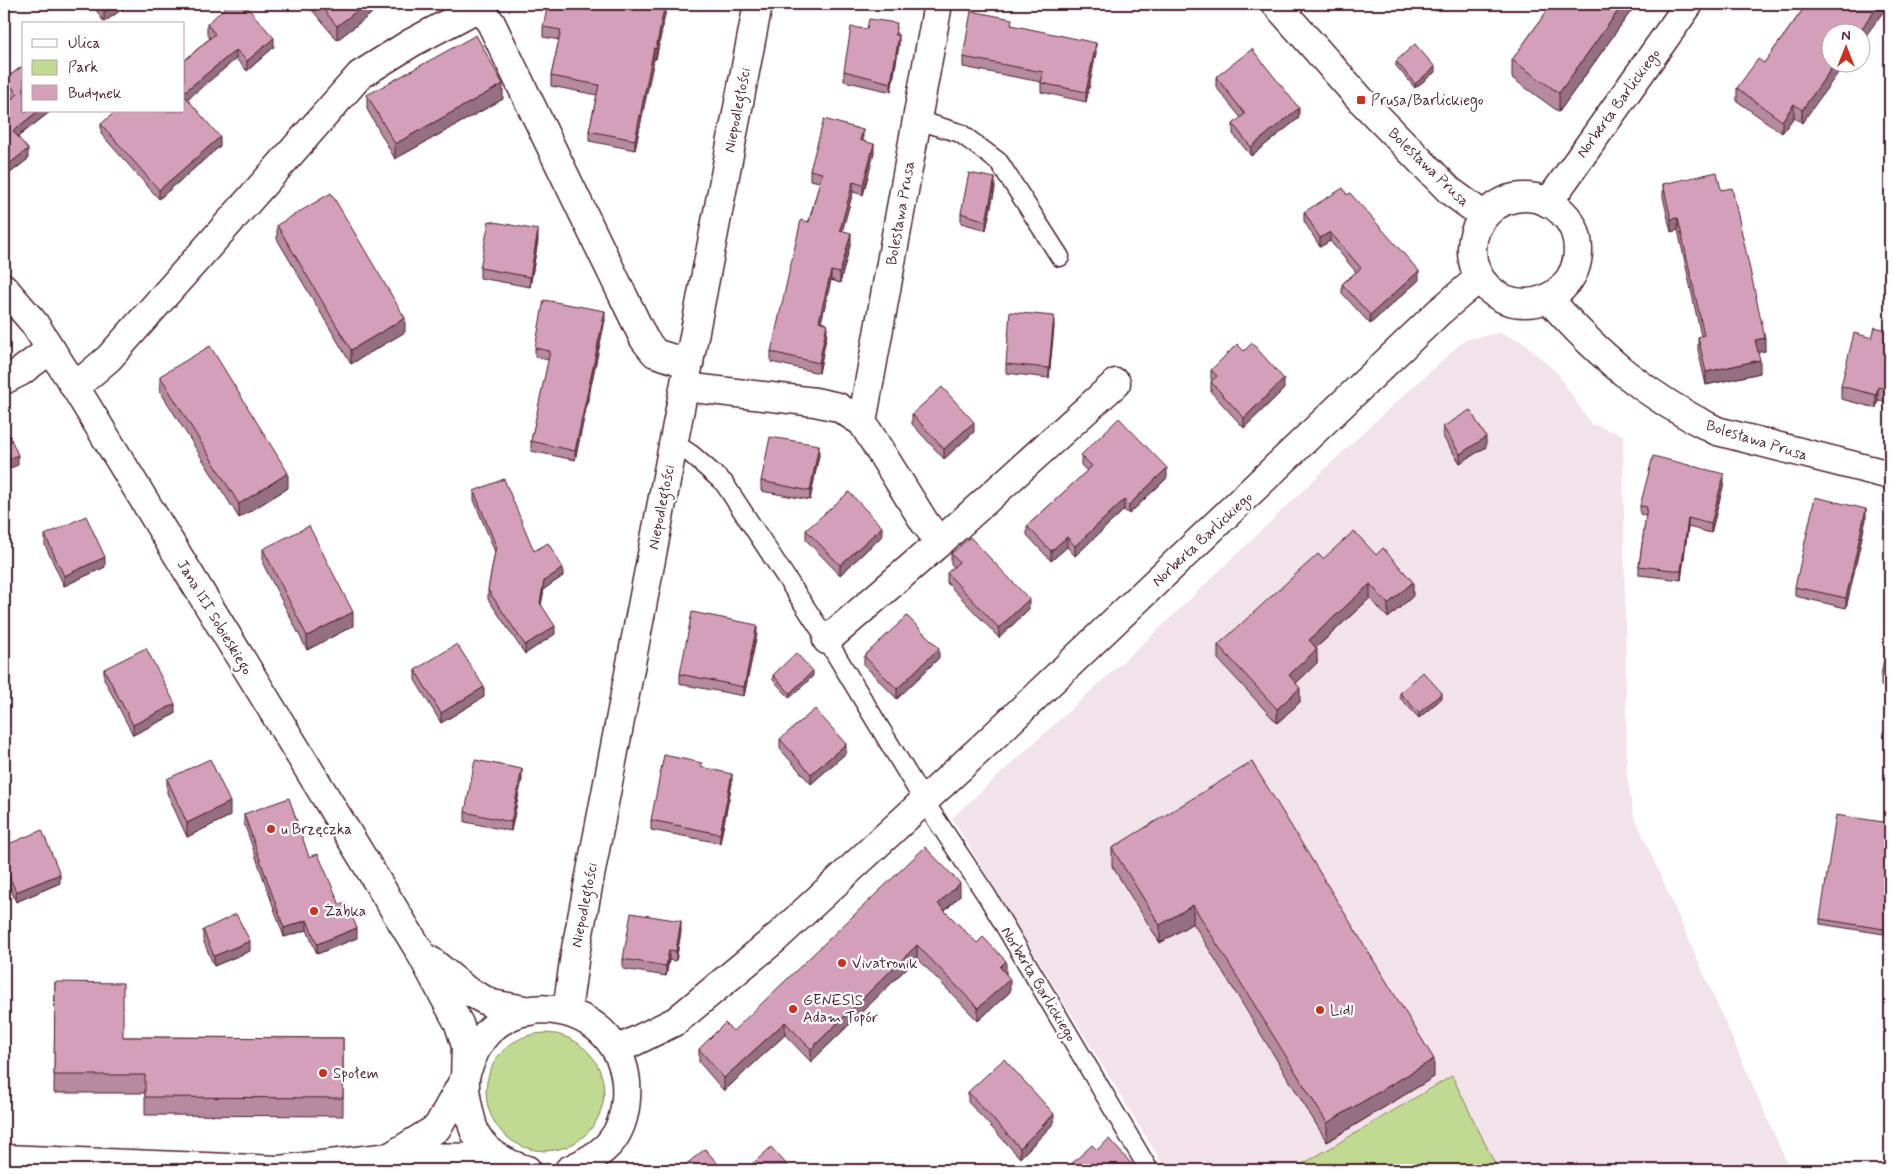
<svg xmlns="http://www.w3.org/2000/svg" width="1894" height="1174" font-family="Mynerve,sans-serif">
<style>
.built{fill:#f2e2ea}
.green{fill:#c1da91;stroke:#867c5e}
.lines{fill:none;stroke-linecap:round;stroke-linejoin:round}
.service-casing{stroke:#4a1f2b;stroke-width:21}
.minor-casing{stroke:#4a1f2b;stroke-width:31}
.tertiary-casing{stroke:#4a1f2b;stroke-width:31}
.service{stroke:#fff;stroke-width:18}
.minor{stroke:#fff;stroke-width:28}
.tertiary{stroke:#fff;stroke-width:28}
.wall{fill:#b68a9f;stroke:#4a1f2b}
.shaded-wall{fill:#947082;stroke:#4a1f2b}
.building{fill:#d4a0b9;stroke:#4a1f2b}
.poi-dot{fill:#c8321e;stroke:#fff;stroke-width:2}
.labels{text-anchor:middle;stroke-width:4.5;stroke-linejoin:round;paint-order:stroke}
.poi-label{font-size:15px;fill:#4a1f2b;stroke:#fff;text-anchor:start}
.street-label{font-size:15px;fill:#4a1f2b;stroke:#fff}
</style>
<rect width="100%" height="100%" fill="#fff"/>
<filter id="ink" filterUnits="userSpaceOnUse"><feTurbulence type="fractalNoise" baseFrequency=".02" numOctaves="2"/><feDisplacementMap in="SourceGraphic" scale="10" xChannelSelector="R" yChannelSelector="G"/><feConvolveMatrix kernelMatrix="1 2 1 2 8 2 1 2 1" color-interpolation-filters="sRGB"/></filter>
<g filter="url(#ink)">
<polygon class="built" points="1498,333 1522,341 1557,373 1591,424 1623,435 1627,778 1633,813 1790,1170 1498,1170 1451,1076 1293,1170 1166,1170 952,818 1162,626 1372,424 1465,340"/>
<g class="green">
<circle cx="545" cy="1092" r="59"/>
<polygon points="1452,1076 1498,1170 1293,1170"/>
</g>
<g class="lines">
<defs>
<g id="service">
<polyline points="917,120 960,133 999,162 1060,257"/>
<polyline points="674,443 691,454 724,483 827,640 924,801 987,896 1149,1170"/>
</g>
<g id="minor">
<polyline points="477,4 491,23 644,339 655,353 689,364"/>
<polyline points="1276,4 1361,100 1450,191 1484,216"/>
<circle cx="1525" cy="250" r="53"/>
<polyline points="1548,203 1689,4"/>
<polyline points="4,288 34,323 75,387 419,950 459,1024 466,1046 465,1078 437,1128 390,1157"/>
<path d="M1548,298c51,58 99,99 169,133l173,44"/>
<polyline points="4,380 20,372 51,349"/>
<polyline points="75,387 109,358 360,75 411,43 479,7"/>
<polyline points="685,387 815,402 838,407 862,422 925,523 940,542 827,640"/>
<polyline points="862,422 938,4"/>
<polyline points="940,542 1116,383"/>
<polyline points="431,961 466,990 492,1004 530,1011"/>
<polyline points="617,1050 676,1021 775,939 991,739 1439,312 1479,278"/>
<polyline points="4,1159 279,1170 390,1157 497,1158"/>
</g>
<g id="tertiary">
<polyline points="567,1011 575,954 758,4"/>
<path d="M527,1170c-22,-6 -47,-20 -54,-43 -4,-15 -9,-32 -8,-48 0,-7 5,-15 7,-21 31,-82 162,-55 154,41 -3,40 -22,55 -57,71"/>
</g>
</defs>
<use href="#service" class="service-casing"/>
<use href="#minor" class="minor-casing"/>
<use href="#tertiary" class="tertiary-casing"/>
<use href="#service" class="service"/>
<use href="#minor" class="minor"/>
<use href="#tertiary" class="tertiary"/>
</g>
<g class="wall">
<polygon points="92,4 124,4 124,8 104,22"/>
<polygon points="307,4 371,4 371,14 337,40"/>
<polygon points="667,4 656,59 654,59 635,150 589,141 589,131 597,95 551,86 551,76 559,40 543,37 543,27"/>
<polygon points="1429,4 1445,4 1436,11"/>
<polygon points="1552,4 1636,4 1559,112 1512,78 1512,60"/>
<polygon points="1807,4 1802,123 1794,117 1782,133 1737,101 1737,88 1764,63"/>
<polygon points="207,24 274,47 247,71 236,59 187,99 220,146 159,199 101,134 101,124 184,111 184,61 210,38 207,34"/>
<polygon points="1012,25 1096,53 1086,102 1041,92 1041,82 963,67 963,57"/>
<polygon points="867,29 897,33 897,35 899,45 891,92 844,81 844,71"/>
<polygon points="1396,61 1435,72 1415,88 1396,66"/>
<polygon points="24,65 24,111 51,111 18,137 28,159 4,178 4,105 13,98 5,88 5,79"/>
<polygon points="1216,77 1299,118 1251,156 1233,134 1233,124 1241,118 1216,87"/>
<polygon points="367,95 503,99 395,159 367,109"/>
<polygon points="863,140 874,153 863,195 853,192 842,230 851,242 840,283 831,280 821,322 827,333 819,373 771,362 771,352 820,182 810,180 810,170"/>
<polygon points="1663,184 1721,190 1765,351 1758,352 1760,373 1706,385 1698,350 1698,337 1701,336 1678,230 1671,232 1663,197"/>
<polygon points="995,188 986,230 961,223 961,213"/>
<polygon points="1347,195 1419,280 1370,324 1342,293 1342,284 1356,272 1330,241 1320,247 1304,221 1304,212"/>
<polygon points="277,225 405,332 351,364 277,239"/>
<polygon points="538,240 530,287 480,278 480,268"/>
<polygon points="605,320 575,460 531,451 531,441 549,360 535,357 535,348"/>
<polygon points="1054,326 1049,378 1006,373 1006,364"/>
<polygon points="1890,331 1890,403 1878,400 1876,408 1841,399 1841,386 1872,338"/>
<polygon points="1244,351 1284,389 1244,428 1211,392 1211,382 1212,381 1211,379 1211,370"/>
<polygon points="160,376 288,488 239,518 160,391"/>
<polygon points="912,414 974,432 944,459 912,424"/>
<polygon points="1443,427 1486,447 1460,463 1443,437"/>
<polygon points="819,455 810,500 761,491 761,481"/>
<polygon points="1081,455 1167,478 1129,514 1124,510 1075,556 1067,547 1051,561 1027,535 1027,526 1087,471 1081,465"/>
<polygon points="1724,483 1711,533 1688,527 1681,580 1639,575 1639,566 1646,516 1640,514 1640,506"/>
<polygon points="474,491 534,551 563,576 544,589 541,604 555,634 525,654 488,599 488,590 495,552 474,500"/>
<polygon points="1866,519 1846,608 1795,596 1795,587"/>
<polygon points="806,530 882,536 840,575 806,540"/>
<polygon points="45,535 105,567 64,586 45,545"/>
<polygon points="263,549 353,626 307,650 263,564"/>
<polygon points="951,554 1029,609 999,638 947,583 947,573 954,567 951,564"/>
<polygon points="1323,559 1413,596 1388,618 1370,598 1316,648 1317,663 1296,683 1300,702 1277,723 1218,659 1218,645"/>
<polygon points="1890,625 1890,688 1881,686 1881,677"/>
<polygon points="757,634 744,696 680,684 680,674"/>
<polygon points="864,656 939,658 897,699 864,665"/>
<polygon points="104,669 175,714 133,735 104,679"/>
<polygon points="415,670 484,697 441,723 415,680"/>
<polygon points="773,675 813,676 790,698 773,680"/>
<polygon points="1400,693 1442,698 1419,718 1400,698"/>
<polygon points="780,739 846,753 811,784 780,749"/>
<polygon points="702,767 732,783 720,843 651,830 651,820"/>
<polygon points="167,779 230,816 187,837 167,793"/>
<polygon points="522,779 511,831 465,822 465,812"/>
<polygon points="244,814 309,857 340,905 357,938 317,954 307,930 284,937 244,823"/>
<polygon points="1890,823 1890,935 1820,924 1820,919"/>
<polygon points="4,846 60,883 16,902 4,874"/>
<polygon points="1112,848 1434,1077 1327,1142 1193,923 1160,943 1112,866"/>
<polygon points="960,896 945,911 1006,974 1010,992 978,1021 917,958 811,1062 785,1035 724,1091 699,1062 699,1049 733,1031"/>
<polygon points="203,930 250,951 214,966 203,940"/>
<polygon points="681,931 676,961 669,960 666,976 623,969 623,959"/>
<polygon points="55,982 123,1037 343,1038 343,1116 145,1115 145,1093 54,1093"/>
<polygon points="968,1092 1054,1123 1020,1158 968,1102"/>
</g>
<g class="shaded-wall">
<polygon points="116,4 124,4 124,8 104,22 104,12"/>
<polygon points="366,4 371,4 371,14 337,40 337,26"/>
<polygon points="665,4 667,4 667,5 656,59 656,49"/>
<polygon points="1436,4 1445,4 1436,11"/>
<polygon points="1623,4 1636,4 1559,112 1559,93"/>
<polygon points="1880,4 1889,4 1862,41 1862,32 1859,32"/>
<polygon points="899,35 899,45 891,92 891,83"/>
<polygon points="274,38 274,47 247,71 247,61"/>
<polygon points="1096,43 1096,53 1086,102 1086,92"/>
<polygon points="654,48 654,59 635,150 635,140"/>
<polygon points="236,50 236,59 184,102 184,92"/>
<polygon points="1836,62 1846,62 1802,123 1802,110"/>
<polygon points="1435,67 1435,72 1415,88 1415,84"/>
<polygon points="503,84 503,99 395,159 395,144"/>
<polygon points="1794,104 1794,117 1782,133 1782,121"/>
<polygon points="1299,108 1299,118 1251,156 1251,147"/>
<polygon points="38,111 51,111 13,140 13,131"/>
<polygon points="863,130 863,140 860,150 860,140"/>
<polygon points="220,137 220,146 159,199 159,190"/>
<polygon points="874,144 874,153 863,195 863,185"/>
<polygon points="28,149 28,159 4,178 4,168"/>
<polygon points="995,178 995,188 986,230 986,221"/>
<polygon points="853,182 853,192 840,240 840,230"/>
<polygon points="1678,218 1678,230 1671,232 1671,219"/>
<polygon points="538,230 538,240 530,287 530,277"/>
<polygon points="1330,232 1330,241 1320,247 1320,238"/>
<polygon points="851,233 851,242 840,283 840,273"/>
<polygon points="831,271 831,280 819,331 819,321"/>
<polygon points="1419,271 1419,280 1370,324 1370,315"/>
<polygon points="605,311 605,320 575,460 575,451"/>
<polygon points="1054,316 1054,326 1049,378 1049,368"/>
<polygon points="405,318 405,332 351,364 351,350"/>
<polygon points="827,324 827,333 819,373 819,363"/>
<polygon points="1765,338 1765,351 1755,353 1755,340"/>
<polygon points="1760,360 1760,373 1706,385 1706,372"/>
<polygon points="1284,379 1284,389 1244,428 1244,418"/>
<polygon points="1878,387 1878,400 1876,408 1876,395"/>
<polygon points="974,422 974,432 944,459 944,449"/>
<polygon points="1486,437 1486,447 1460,463 1460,454"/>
<polygon points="819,445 819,455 810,500 810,491"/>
<polygon points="18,455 18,465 4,471 4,461"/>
<polygon points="1167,468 1167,478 1129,514 1129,505"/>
<polygon points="288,473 288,488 239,518 239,504"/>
<polygon points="1724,474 1724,483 1711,533 1711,524"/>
<polygon points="1124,500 1124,510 1075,556 1075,546"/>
<polygon points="1866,509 1866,519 1846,608 1846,598"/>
<polygon points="1688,518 1688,527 1681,580 1681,571"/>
<polygon points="882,527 882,536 840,575 840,565"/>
<polygon points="1067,537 1067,547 1051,561 1051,551"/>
<polygon points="105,557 105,567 64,586 64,576"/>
<polygon points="563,568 563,576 544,589 540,611 540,603 544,581"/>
<polygon points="1413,582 1413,596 1388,618 1388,604"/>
<polygon points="1370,584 1370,598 1309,654 1309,640"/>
<polygon points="1029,599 1029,609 999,638 999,628"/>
<polygon points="353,612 353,626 307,650 307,636"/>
<polygon points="757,625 757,634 744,696 744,687"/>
<polygon points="555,626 555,634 525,654 525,645"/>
<polygon points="939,648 939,658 897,699 897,689"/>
<polygon points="1317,649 1317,663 1289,690 1289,675"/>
<polygon points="813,671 813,676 790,698 790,693"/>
<polygon points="484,687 484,697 441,723 441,713"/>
<polygon points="1300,688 1300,702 1277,723 1277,709"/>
<polygon points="1442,693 1442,698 1419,718 1419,713"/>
<polygon points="175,704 175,714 133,735 133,725"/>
<polygon points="846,744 846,753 811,784 811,774"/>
<polygon points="522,769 522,779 511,831 511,822"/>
<polygon points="732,774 732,783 720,843 720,834"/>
<polygon points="230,802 230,816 187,837 187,823"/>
<polygon points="60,874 60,883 16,902 16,892"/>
<polygon points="960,883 960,896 938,917 938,904"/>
<polygon points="1193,905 1193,923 1160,943 1160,925"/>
<polygon points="307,920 307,930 284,937 284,928"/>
<polygon points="681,921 681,931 676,961 676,951"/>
<polygon points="357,928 357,938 317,954 317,944"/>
<polygon points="250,941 250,951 214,966 214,956"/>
<polygon points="917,945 917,958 811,1062 811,1049"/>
<polygon points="669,950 669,960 666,976 666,966"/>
<polygon points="1006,961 1006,974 1000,967"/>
<polygon points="1010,979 1010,992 978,1021 978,1008"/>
<polygon points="785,1022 785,1035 724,1091 724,1078"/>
<polygon points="1434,1059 1434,1077 1327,1142 1327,1123"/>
<polygon points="1054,1114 1054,1123 1020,1158 1020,1148"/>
<polygon points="788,1166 788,1170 782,1170"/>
</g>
<g class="building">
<polygon points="98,4 116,4 104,12"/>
<polygon points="229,4 244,4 274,38 247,61 236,50 184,92 184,61 215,34 207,24"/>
<polygon points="319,4 366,4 337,26"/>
<polygon points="548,4 665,4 656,49 654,48 635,140 589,131 599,85 551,76 561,30 543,27"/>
<polygon points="1552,4 1623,4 1559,93 1512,60"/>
<polygon points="1807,4 1880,4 1859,32 1832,32 1832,62 1836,62 1802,110 1794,104 1782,121 1737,88 1758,59 1764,63"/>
<polygon points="971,11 1012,19 1011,25 1096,43 1086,92 1041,83 1043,72 963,57"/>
<polygon points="869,19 897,23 895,35 899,35 891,83 844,71 851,27 867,29"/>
<polygon points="476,35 503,84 395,144 367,95"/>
<polygon points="1415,44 1435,67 1415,84 1396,61"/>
<polygon points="1252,49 1299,108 1251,147 1233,124 1245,114 1216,77"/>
<polygon points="24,65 24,111 38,111 13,131 28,149 4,168 4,105 18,94 5,79"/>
<polygon points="184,95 220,137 159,190 101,124 116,111 184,111"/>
<polygon points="824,119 863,130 860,140 874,144 863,185 853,182 840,230 851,233 840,273 831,271 819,321 827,324 819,363 771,352 801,220 809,222 822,173 810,170"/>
<polygon points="1717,172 1721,190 1732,188 1765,338 1755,340 1760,360 1706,372 1698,337 1704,335 1678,218 1671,219 1663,184"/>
<polygon points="969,173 995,178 986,221 961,213"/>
<polygon points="1343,188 1347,195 1350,193 1419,271 1370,315 1342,284 1361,268 1330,232 1320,238 1304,212"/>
<polygon points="331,193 405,318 351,350 277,225"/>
<polygon points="489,221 538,230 530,277 480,268"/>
<polygon points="544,300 605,311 575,451 531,441 550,351 535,348"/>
<polygon points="1010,312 1054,316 1049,368 1006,364"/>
<polygon points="1875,327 1890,331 1890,390 1878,387 1876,395 1841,386 1854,333 1872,338"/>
<polygon points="1252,343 1284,379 1244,418 1211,382 1217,376 1211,370 1237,344 1244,351"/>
<polygon points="210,346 288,473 239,504 160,376"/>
<polygon points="942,387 974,422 944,449 912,414"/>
<polygon points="1470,410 1486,437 1460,454 1443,427"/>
<polygon points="1119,418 1167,468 1129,505 1124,500 1075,546 1067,537 1051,551 1027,526 1092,466 1081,455"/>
<polygon points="4,423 18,455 4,461"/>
<polygon points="770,437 819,445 810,491 761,481"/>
<polygon points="1653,456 1724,474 1711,524 1688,518 1681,571 1639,566 1647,507 1640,506"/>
<polygon points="504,479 534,551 548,543 563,568 544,581 540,603 555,626 525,645 488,590 496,546 474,491"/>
<polygon points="849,492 882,527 840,565 806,530"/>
<polygon points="1815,497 1866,509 1846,598 1795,587"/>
<polygon points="86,516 105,557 64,576 45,535"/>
<polygon points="309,526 353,612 307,636 263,549"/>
<polygon points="1354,531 1376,555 1383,548 1413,582 1388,604 1370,584 1309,640 1317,649 1289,675 1300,688 1277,709 1218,645 1318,554 1323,559"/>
<polygon points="970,537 1029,599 999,628 947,573 959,562 951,554"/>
<polygon points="692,612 757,625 744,687 680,674"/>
<polygon points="907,616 939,648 897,689 864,656"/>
<polygon points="1890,625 1890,678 1881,677"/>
<polygon points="457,644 484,687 441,713 415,670"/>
<polygon points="146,648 175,704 133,725 104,669"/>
<polygon points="796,653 813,671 790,693 773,675"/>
<polygon points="1423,672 1442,693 1419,713 1400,693"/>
<polygon points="815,709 846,744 811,774 780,739"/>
<polygon points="664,755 702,763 701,767 732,774 720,834 651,820"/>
<polygon points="210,759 230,802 187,823 167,779"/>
<polygon points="475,760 522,769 511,822 465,812"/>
<polygon points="1252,762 1434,1059 1327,1123 1193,905 1160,925 1112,848"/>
<polygon points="289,798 309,857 318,854 340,905 346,903 357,928 317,944 307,920 284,928 244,814"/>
<polygon points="1836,815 1890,823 1890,930 1820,919"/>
<polygon points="42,830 60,874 16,892 4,864 4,846"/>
<polygon points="925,847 960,883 938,904 977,943 983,937 1006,961 1000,967 1010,979 978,1008 917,945 811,1049 785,1022 724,1078 699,1049 725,1023 733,1031"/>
<polygon points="631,913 681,921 676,951 669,950 666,966 623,959"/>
<polygon points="236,914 250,941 214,956 203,930"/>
<polygon points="55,982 123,983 123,1037 343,1038 343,1098 145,1097 145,1075 54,1075"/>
<polygon points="1004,1059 1054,1114 1020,1148 968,1092"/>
<polygon points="1109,1139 1137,1170 1071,1170 1068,1167 1092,1145 1097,1150"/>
<polygon points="771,1147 788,1166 782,1170 746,1170"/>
<polygon points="705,1149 723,1170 679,1170"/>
</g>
</g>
<g class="poi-dot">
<rect x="1356" y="95" width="10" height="10" rx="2.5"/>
<circle cx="271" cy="829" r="5"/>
<circle cx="314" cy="911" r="5"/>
<circle cx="842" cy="963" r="5"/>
<circle cx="793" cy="1009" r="5"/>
<circle cx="1320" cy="1010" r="5"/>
<circle cx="323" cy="1073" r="5"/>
</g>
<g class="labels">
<g class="poi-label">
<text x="1371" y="105">Prusa/Barlickiego</text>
<text x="281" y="834">u Brzęczka</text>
<text x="324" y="916">Żabka</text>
<text x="852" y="968">Vivatronik</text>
<text x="803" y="1005">GENESIS<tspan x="803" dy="17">Adam Topór</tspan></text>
<text x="1330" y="1015">Lidl</text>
<text x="333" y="1078">Społem</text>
</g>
<g class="street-label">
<text transform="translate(1618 103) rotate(-54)" y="5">Norberta Barlickiego</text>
<text transform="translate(737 110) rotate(-79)" y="5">Niepodległości</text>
<text transform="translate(1429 167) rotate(44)" y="5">Bolesława Prusa</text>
<text transform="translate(900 213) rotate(-80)" y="5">Bolesława Prusa</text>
<text transform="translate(1757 440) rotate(17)" y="5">Bolesława Prusa</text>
<text transform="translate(661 507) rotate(-79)" y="5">Niepodległości</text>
<text transform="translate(1202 539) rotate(-43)" y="5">Norberta Barlickiego</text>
<text transform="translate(215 617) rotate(59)" y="5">Jana III Sobieskiego</text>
<text transform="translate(584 905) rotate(-79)" y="5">Niepodległości</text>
<text transform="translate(1039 984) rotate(59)" y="5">Norberta Barlickiego</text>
</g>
</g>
<rect width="1894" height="1174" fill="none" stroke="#fff" stroke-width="20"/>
<rect x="10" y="10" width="1874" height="1154" fill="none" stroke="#4a1f2b" stroke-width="2" filter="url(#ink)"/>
<rect x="22" y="22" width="162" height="90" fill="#ffffff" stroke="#b7a5aa"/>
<rect x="32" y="39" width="25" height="8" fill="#ffffff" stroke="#b7a5aa"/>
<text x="68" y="48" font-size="15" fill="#4a1f2b">Ulica</text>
<rect x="32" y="60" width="25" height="15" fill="#c1da91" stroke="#b7a5aa"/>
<text x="68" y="72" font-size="15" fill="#4a1f2b">Park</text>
<rect x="32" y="85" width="25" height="15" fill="#d4a0b9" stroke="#b7a5aa"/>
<text x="68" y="98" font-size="15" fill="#4a1f2b">Budynek</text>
<g transform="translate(1846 48)"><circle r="24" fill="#ffffff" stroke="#b7a5aa"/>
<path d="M0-4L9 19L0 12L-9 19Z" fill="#c8321e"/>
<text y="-8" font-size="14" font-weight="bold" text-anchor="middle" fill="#4a1f2b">N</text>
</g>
</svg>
